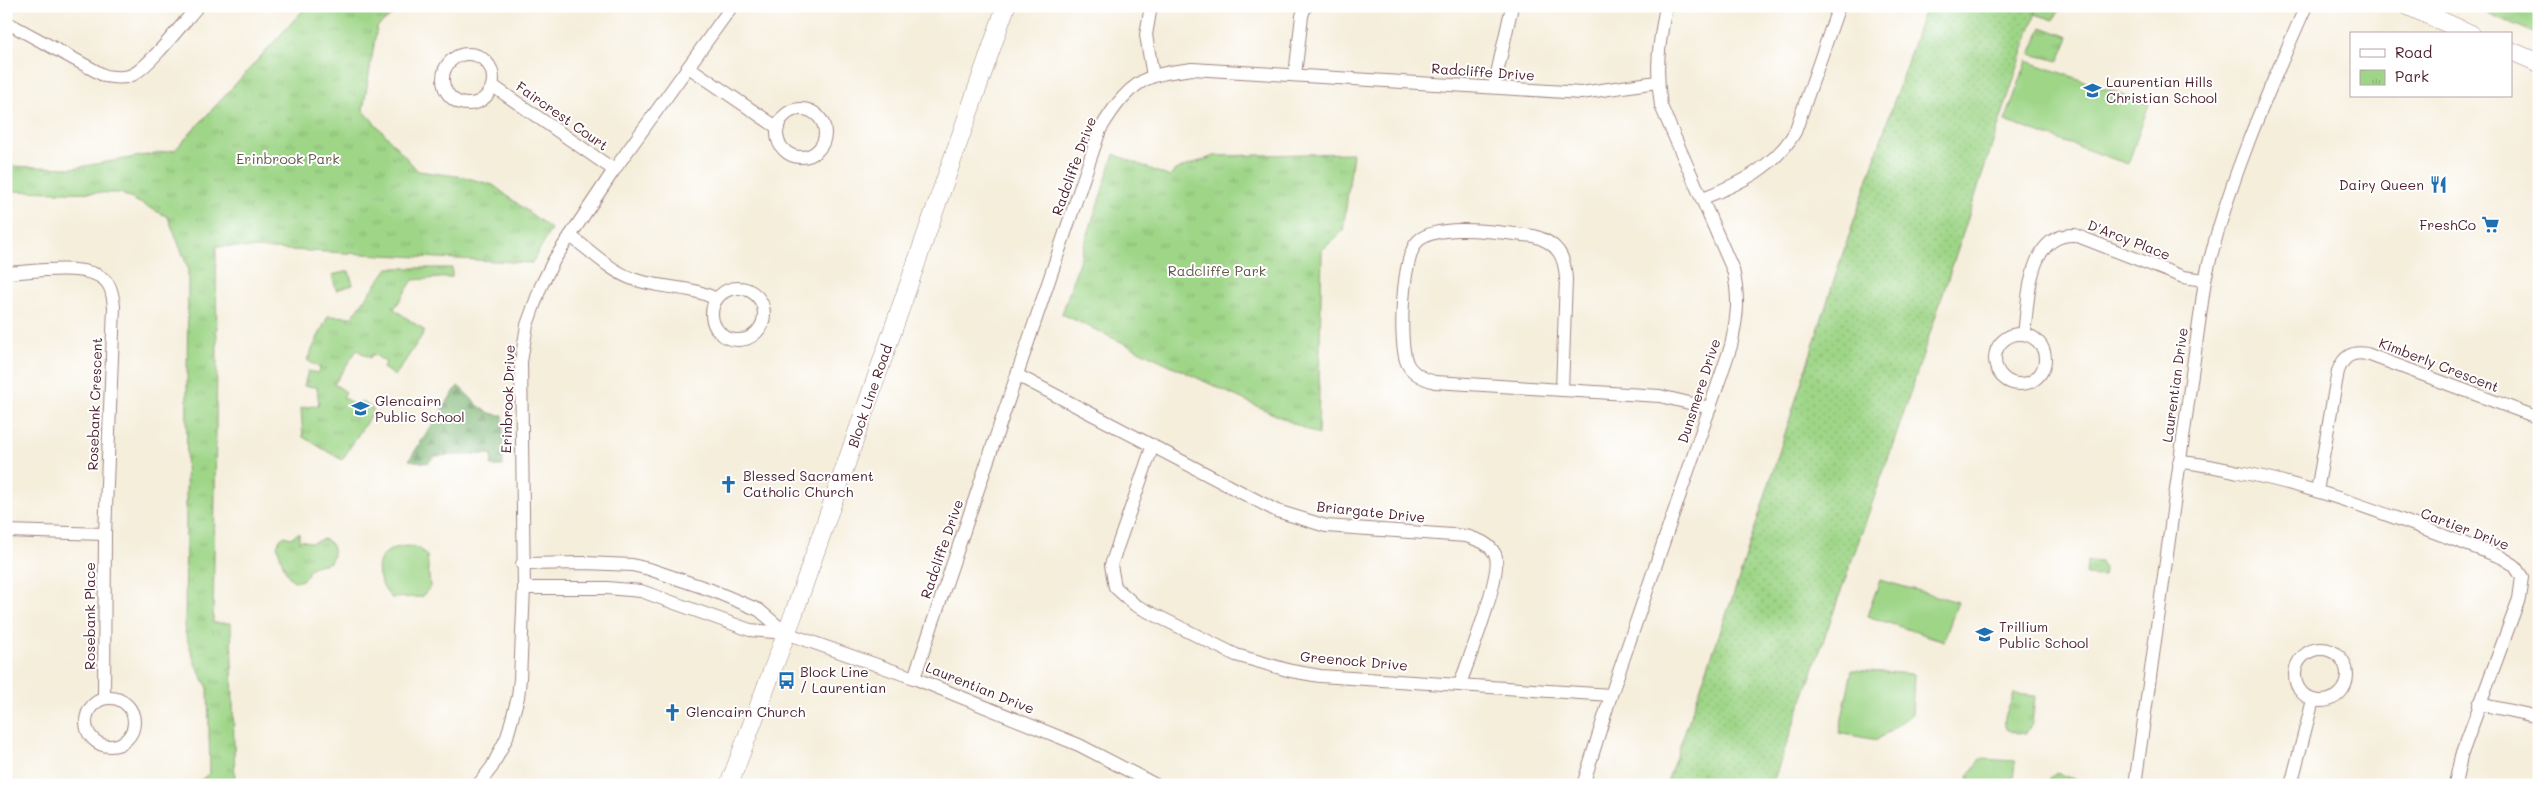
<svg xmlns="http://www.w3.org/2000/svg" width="2545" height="791" font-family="Mali,sans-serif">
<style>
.grass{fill:url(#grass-dots);stroke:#747a59}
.forest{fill:url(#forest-firs);stroke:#646a50}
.park{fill:url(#park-tufts);stroke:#747a59}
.pitch{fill:#9ed587;stroke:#747a59}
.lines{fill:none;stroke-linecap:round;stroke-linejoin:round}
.street-casing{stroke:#a08683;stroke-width:14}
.secondary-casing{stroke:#a08683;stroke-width:19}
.street{stroke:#fff;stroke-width:12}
.secondary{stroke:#fff;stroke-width:18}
.labels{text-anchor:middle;stroke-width:4;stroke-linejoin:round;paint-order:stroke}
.street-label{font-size:14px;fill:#4a1f2b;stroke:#fff}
.poi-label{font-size:14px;fill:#4a1f2b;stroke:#fff;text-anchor:start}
.park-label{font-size:14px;fill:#635647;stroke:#fff}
</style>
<defs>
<pattern id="grass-dots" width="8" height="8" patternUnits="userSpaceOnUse" patternTransform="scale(1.25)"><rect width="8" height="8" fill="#9ed587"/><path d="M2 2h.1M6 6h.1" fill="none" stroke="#8ab675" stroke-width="1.8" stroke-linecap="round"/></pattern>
<pattern id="forest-firs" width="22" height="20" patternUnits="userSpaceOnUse" patternTransform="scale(1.25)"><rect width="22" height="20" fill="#7eb674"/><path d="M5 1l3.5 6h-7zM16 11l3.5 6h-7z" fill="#69935f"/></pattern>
<pattern id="park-tufts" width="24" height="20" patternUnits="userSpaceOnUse" patternTransform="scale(1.25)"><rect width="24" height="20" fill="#9ed587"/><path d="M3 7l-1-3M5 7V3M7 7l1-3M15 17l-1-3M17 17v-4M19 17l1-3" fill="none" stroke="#8ab675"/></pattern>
</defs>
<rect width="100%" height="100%" fill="#fff"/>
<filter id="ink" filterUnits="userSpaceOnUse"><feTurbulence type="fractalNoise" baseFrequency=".02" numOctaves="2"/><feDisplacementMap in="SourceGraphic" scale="10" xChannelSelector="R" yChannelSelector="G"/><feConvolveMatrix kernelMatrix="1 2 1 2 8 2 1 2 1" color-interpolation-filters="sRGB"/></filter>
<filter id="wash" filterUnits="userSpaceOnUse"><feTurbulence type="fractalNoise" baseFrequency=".0096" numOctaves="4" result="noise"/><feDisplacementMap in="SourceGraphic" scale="20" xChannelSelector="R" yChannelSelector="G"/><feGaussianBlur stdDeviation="1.12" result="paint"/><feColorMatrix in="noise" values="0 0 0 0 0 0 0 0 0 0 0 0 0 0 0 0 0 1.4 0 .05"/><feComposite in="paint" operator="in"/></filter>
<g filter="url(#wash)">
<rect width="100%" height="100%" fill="#f5eedb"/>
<polygon class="grass" points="1926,6 2038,6 1896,436 1772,785 1666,785 1736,587 1838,268"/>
<path class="forest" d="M458,386c15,12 24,30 45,29v51h-12l1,-12 -57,2 -7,7 -19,-3 27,-41 5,2 4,-6 -5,-3z"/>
<g class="park">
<polygon points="307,6 404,6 377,27 363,110 418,171 464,177 493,185 551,229 532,263 216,246 217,360 213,623 231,623 235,785 194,785 210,773 208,688 196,666 185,632 188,268 168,217 120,193 6,191 6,166 74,168 175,150"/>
<polygon points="2038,6 2060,6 2054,20 2035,14"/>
<polygon points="2471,6 2539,6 2539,35"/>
<polygon points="2042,27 2069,37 2059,61 2030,54"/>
<polygon points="1353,153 1343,231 1322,250 1318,435 1062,314 1114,154 1170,177 1175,170 1214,156"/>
<polygon points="388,268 452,268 452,277 413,280 394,309 425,331 395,376 383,368 386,362 373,354 370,358 357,350 334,384 346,392 343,397 357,407 361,401 374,410 342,460 303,437 301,408 319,405 317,387 304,386 308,371 317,373 320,368 307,360 328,316 352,317"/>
<polygon points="349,271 353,285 336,290 332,275"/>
<path d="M299,533v9l3,-2 9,3 12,-4c12,4 12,14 7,23 -5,3 -14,2 -19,6 -3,2 -3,7 -6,10 -18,14 -23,-20 -28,-32l3,-7 5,-3 5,2z"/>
<polygon points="2087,561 2101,562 2104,569 2103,576 2086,575"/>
<path d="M2014,694l21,2 -3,28 -6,9 -9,1 -11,-5c-5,-13 5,-23 8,-35z"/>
<polygon points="2056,773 2091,785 2045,785"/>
</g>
<g class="pitch">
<polygon points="2027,61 2149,104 2128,164 2005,121"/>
<path d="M408,546l11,2 8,8 3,31 -8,10 -31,1c-20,-24 -18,-50 17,-52z"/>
<polygon points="1880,580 1958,602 1944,641 1867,616"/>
<polygon points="1852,670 1914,674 1912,714 1877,740 1839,733"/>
<polygon points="1980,759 2015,761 2013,780 2018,785 1971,785 1968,776"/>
</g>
</g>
<g filter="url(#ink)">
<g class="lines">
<defs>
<g id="street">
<polyline points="1151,6 1146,35 1153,76"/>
<path d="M6,22l99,54c9,1 18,3 27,-1 17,-8 52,-53 66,-69"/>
<circle cx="468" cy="79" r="25"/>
<polyline points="690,68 778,128"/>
<polyline points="1295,75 1302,16 1305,6"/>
<polyline points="493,86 614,170"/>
<polyline points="1494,87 1512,6"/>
<circle cx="801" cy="133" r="24"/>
<path d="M1703,198c36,-14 72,-31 92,-66l44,-126"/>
<path d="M570,236c19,13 38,33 60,42 28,11 60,7 86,21"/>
<path d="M6,273c25,-1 87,-12 102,11 5,7 5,15 6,23l-9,227 -1,164"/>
<circle cx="738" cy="314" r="26"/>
<path d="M2024,334c5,-35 3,-101 51,-99l108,42 22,3"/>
<circle cx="2020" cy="359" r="25"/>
<path d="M1017,375l260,136 49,15 140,10c12,4 22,6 29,18 9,17 -27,107 -35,130"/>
<path d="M1562,390l4,-111c-1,-24 -9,-36 -32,-43 -27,-2 -95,-15 -116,5 -16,15 -20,102 -11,122 5,11 17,16 28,19l225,14 50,12"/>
<polyline points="1153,445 1111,565 1115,587 1135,605 1236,655 1291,671 1320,676 1611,695"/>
<path d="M2179,462c21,1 40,6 60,10 90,17 176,54 262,85l13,8 8,12 -3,22 -58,157 -6,29"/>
<path d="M2317,491l21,-120c6,-15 14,-20 29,-17l172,64"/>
<polyline points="6,531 105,534"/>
<polyline points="522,564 585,563 632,565 649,569 711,590 759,610 786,633"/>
<polyline points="524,588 607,588 641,591 750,630 786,633 914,678 1079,745 1156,785"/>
<circle cx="2321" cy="675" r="26"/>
<path d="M914,678l186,-548c13,-22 29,-46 54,-54 12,-4 26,-5 38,-7l389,24 76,-11"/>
<circle cx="110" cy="722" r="24"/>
<polyline points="2479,704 2539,717"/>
<polyline points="478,785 492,767 507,737 518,697 520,679 524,588 521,362 527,325 541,286 554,260 614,170 732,6"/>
<path d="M1583,785l28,-90 120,-349c6,-29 9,-46 2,-76l-72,-164c-6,-39 -2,-62 5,-100"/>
<path d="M2135,785l70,-505c22,-96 61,-184 101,-274"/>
<polyline points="2291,785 2313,700"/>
</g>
<g id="secondary">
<polyline points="2408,6 2471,34"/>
<polyline points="2511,51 2539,63"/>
<polyline points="729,785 794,613 1006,6"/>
</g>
</defs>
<use href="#street" class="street-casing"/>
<use href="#secondary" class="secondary-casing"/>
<use href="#street" class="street"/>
<use href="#secondary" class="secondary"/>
</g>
</g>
<defs>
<symbol id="school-bare" viewBox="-9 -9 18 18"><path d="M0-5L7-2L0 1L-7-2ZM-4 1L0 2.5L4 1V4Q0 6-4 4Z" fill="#1f6fb2" stroke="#fff" stroke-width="2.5" paint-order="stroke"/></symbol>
<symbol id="restaurant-bare" viewBox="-9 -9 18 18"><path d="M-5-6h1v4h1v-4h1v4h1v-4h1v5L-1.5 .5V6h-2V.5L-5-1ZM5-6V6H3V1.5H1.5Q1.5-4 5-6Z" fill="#1f6fb2" stroke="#fff" stroke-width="2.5" paint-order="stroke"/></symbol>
<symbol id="supermarket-bare" viewBox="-9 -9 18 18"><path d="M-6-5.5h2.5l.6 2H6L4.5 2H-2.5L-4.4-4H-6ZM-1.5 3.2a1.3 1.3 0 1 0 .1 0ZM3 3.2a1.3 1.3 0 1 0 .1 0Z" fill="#1f6fb2" stroke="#fff" stroke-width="2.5" paint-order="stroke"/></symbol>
<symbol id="church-bare" viewBox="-9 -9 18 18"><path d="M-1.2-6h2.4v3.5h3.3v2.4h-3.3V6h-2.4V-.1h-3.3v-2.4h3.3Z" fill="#1f6fb2" stroke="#fff" stroke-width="2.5" paint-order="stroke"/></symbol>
<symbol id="bus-bare" viewBox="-9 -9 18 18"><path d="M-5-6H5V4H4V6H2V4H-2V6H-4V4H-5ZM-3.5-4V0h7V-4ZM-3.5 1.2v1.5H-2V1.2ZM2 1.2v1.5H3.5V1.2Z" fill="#1f6fb2" stroke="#fff" stroke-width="2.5" paint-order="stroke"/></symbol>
</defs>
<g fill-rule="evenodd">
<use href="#school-bare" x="2080" y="78" width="25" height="25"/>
<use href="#restaurant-bare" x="2426" y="172" width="25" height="25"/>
<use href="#supermarket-bare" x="2478" y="212" width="25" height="25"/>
<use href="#school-bare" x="348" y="396" width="25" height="25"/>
<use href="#church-bare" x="716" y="472" width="25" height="25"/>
<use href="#school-bare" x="1972" y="622" width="25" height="25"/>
<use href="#bus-bare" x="774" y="668" width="25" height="25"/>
<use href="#church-bare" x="660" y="700" width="25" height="25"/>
</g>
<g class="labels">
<g class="street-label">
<text transform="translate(1483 72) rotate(4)" y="5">Radcliffe Drive</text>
<text transform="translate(562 116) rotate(35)" y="5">Faircrest Court</text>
<text transform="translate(1074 166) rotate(-70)" y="5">Radcliffe Drive</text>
<text transform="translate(2129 240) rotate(21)" y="5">D'Arcy Place</text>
<text transform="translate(2439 365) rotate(21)" y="5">Kimberly Crescent</text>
<text transform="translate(2175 385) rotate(-82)" y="5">Laurentian Drive</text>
<text transform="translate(1699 391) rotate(-72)" y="5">Dunsmere Drive</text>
<text transform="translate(870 396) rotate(-71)" y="5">Block Line Road</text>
<text transform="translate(508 399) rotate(-88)" y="5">Erinbrook Drive</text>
<text transform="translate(95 404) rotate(-88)" y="5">Rosebank Crescent</text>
<text transform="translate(1371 512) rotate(6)" y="5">Briargate Drive</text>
<text transform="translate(2465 529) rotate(21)" y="5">Cartier Drive</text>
<text transform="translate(942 549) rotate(-71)" y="5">Radcliffe Drive</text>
<text transform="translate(90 616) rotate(-90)" y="5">Rosebank Place</text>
<text transform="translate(1354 661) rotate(5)" y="5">Greenock Drive</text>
<text transform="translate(980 688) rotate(22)" y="5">Laurentian Drive</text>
</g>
<g class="poi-label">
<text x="2106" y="87">Laurentian Hills<tspan x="2106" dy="16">Christian School</tspan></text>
<text x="2424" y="190" text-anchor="end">Dairy Queen</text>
<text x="2476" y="230" text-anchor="end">FreshCo</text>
<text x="375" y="406">Glencairn<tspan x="375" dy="16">Public School</tspan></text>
<text x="743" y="481">Blessed Sacrament<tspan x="743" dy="16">Catholic Church</tspan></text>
<text x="1999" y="632">Trillium<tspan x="1999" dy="16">Public School</tspan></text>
<text x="800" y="677">Block Line<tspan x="800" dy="16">/ Laurentian</tspan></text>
<text x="686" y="717">Glencairn Church</text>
</g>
<g class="park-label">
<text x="288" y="164">Erinbrook Park</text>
<text x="1217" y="276">Radcliffe Park</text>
</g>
</g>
<rect width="2545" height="791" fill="none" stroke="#fff" stroke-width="25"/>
<rect x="2350" y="32" width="162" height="65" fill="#ffffff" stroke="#b7a5aa"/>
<rect x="2360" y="49" width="25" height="8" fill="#ffffff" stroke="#b7a5aa"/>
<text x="2395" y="58" font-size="15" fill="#4a1f2b">Road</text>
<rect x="2360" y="70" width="25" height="15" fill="url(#park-tufts)" stroke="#b7a5aa"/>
<text x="2395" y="82" font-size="15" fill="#4a1f2b">Park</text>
</svg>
